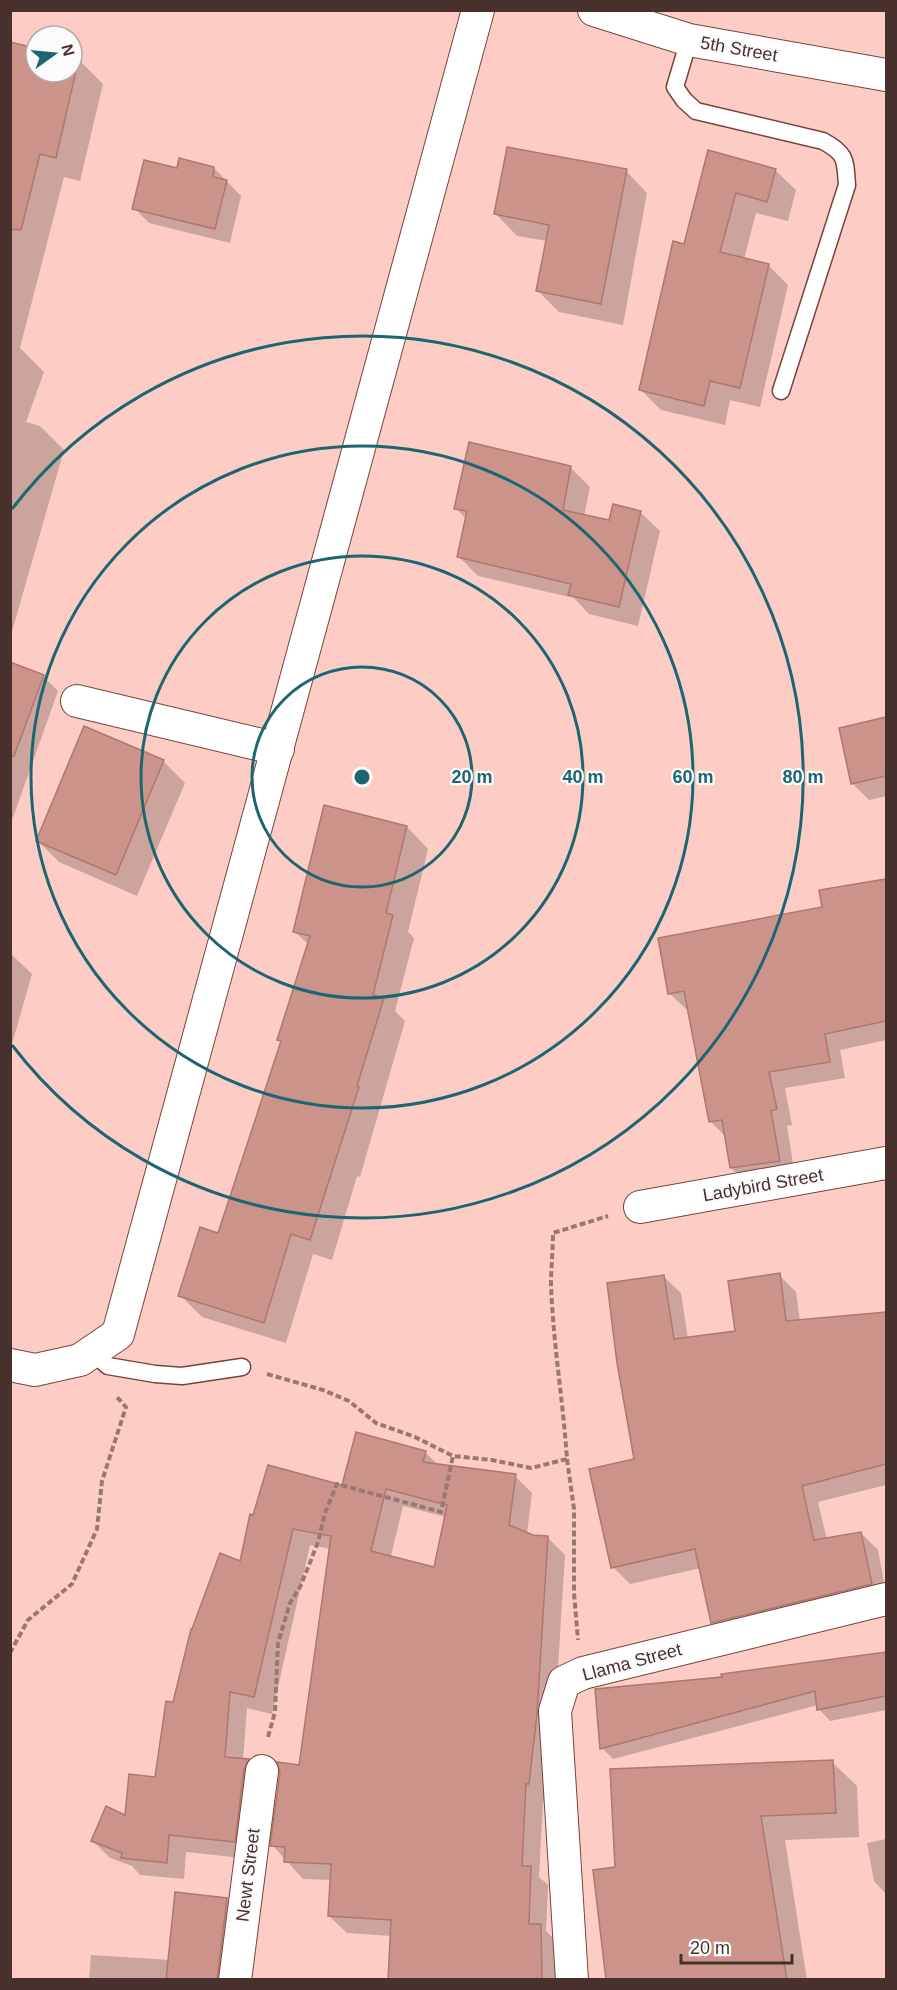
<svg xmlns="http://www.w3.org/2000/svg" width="897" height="1990" font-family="Arial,sans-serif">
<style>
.shadow{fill:#0003;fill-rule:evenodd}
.building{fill:#cb938a;stroke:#ae786f;stroke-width:1.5;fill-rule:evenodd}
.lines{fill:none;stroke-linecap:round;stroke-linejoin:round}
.service-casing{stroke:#75443c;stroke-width:19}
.minor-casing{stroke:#75443c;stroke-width:34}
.path{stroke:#9a7872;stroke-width:4;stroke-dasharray:6 3;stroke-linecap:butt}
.service{stroke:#fff;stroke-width:16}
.minor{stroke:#fff;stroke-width:32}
.ring{fill:none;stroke:#1b6671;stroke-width:3}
.labels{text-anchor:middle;stroke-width:4.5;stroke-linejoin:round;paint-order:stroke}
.street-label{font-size:18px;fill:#48312d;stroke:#fbfbfb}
.centre{fill:#1b6671;stroke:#fbfbfb;stroke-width:3}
.ring-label{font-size:18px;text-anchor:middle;font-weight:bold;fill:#1b6671;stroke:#fbfbfb;stroke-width:4.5;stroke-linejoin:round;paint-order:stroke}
</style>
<rect width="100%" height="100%" fill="#fdcdc5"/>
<g class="shadow">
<polygon points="10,43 36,49 36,72 72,72 72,58 79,60 103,84 80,181 64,177 20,348 44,372 26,422 40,426 64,450 11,635"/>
<polygon points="710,152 775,170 796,190 788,221 756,213 744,259 768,265 788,285 760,407 730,400 725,425 661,410 641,390 685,246"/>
<polygon points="214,168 241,196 230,243 149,223 134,208 179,169"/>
<polygon points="626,171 647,193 623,325 559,312 538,291 547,241 517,236 496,214"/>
<polygon points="570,467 590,487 584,516 610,521 640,512 660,531 638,626 589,614 574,598 478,576 458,556 467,520 456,508"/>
<polygon points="10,664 43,676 58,691 11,823"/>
<polygon points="886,718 886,796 869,800 853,784 840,729"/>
<polygon points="163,761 185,783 137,896 59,862 38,841"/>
<polygon points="407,827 428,849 408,932 414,938 395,1011 405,1021 360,1177 357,1176 332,1260 313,1254 286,1343 202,1317 180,1295 219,1235 282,1042 279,1040 309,945 295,932"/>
<polygon points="886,881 886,1040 840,1050 845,1078 785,1088 792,1125 787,1126 795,1176 748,1184 731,1168 726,1137 711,1122 689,1009 686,1009 669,993 823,908 821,891"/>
<polygon points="10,953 32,974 10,1051"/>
<polygon points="779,1275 796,1292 800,1321 886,1313 886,1485 818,1502 827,1540 861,1533 878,1550 886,1593 729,1639 712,1623 701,1568 630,1584 613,1567 636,1460 664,1277 681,1293 688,1339 737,1332"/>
<path d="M425,1452l14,14 76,10 17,17 -5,41 21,4 17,17 -11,177 -8,69h-3l-4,76 9,8 -2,46 12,12v37h-169l2,-44 -44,-3 -18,-17 2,-36 -28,-1 -31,-34 28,-79 31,-217 -21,-4 -38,169 -25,-6 -4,52 5,1 17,17 -13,81 -66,-7 -2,27 -44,-4 -8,-9 -22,-8 -18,-18 34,-23 30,-39 18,-74 67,-141 102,-76zM403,1506l43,11 -10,52 -45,-13z"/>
<polygon points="886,1654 886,1710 830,1721 819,1709 818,1705 613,1759 602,1748 723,1679 723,1675"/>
<polygon points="832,1762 857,1786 859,1837 785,1840 807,1980 608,1980 617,1869"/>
<polygon points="886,1839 886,1894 874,1881 867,1843"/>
<polygon points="227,1899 244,1916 236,1980 89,1980 91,1955 170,1960"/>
</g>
<g class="building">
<polygon points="10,42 36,48 36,72 72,72 72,57 79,58 56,158 40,154 21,230 10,229"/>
<polygon points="507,147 627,169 601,304 536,291 549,225 494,214"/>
<polygon points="708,150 776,169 767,202 736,193 720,252 769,264 740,388 710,381 704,406 639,390 673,241 684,244"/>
<polygon points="179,158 214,167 213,177 227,180 215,229 132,209 144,160 177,168"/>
<polygon points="469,442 571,466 563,510 609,520 613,504 641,511 619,607 568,595 571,584 457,557 467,511 454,509"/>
<polygon points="10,662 44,675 14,756 10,756"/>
<polygon points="886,717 886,776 851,784 839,728"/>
<polygon points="84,726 164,760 116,875 36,841"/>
<polygon points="324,805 407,826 386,913 393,915 373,995 384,998 357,1086 359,1087 310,1240 291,1234 264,1323 178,1296 200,1227 218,1233 281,1041 277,1040 310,936 293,932"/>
<polygon points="886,879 886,1021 825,1034 830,1062 769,1072 777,1109 771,1111 780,1161 730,1168 722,1120 709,1122 684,991 668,994 658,938 822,907 819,890"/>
<polygon points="780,1273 786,1321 886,1312 886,1464 802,1486 814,1540 861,1532 872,1584 711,1623 695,1549 611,1568 589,1469 634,1459 617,1363 607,1283 664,1275 674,1339 735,1331 728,1281"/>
<path d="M356,1432l70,19 -3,11 93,12 -7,51 24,10 15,1 -11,178 -8,70h-3l-4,82h9l-2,58h12l1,56h-154l3,-60 -63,-4 3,-52 -47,-2 1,-15 -15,-1 10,-73 -3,-11 22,3 32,-229 -38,-7 -39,168 -24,-5 -5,65 24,2 -5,10 -9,73 -66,-7 -2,28 -46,-5 1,-5 -31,-12 15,-35 19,9 4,-41 26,3 11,-76 7,1 18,-73h1l28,-76 20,8 10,-47 3,1 15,-50 74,20zM386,1489l61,16 -13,62 -63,-16z"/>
<polygon points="886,1652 886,1696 817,1710 815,1691 600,1749 595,1689 722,1677 721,1674"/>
<polygon points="833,1760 836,1813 761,1816 787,1980 606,1980 593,1870 615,1867 610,1769"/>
<polygon points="175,1892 227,1898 217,1980 166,1980"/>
</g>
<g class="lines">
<defs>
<g id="service">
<path d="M689,40l-14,47 9,13 12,11 127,30c24,13 22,19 24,44l-66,206"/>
<polyline points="92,1352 108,1366 155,1374 182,1376 242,1367"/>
</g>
<g id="minor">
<polyline points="594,10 689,40 886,75"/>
<polyline points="77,701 278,749"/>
<polyline points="640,1207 886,1163"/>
<polyline points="10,1365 35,1370 80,1360 118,1334 478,10"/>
<polyline points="235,1980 262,1771"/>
<polyline points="572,1980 555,1711 564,1682 583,1673 886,1599"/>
</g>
</defs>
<use href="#service" class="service-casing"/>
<use href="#minor" class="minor-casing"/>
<g class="path">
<path d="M267,1374l56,16 26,11 27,22 39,14 38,19 39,4 39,8 36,-9c-4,-59 -14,-116 -16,-175 0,-17 2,-34 2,-51l55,-17"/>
<polyline points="567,1459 574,1509 574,1593 578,1640"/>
<polyline points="10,1653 28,1620 72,1584 97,1529 102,1481 126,1407 116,1396"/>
<polyline points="268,1737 275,1712 278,1643 290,1603 300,1587 309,1565 318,1542 325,1513 337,1484 441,1512 453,1456"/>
</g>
<use href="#service" class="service"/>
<use href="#minor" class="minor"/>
</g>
<g class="ring">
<circle cx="362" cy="777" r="110"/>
<circle cx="362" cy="777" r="221"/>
<circle cx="362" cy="777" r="331"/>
<path d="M12 509A441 441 0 1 1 12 1045"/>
</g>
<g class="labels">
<g class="street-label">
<text transform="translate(739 49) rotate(10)" y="6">5th Street</text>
<text transform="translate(763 1185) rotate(-10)" y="6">Ladybird Street</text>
<text transform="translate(632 1662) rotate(-15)" y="6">Llama Street</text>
<text transform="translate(248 1875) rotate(-83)" y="6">Newt Street</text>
</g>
</g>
<circle cx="362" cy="777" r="9" class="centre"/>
<g class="ring-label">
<text x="472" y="783">20 m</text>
<text x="583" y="783">40 m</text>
<text x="693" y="783">60 m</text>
<text x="803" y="783">80 m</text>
</g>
<rect width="897" height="1990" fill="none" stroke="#48312d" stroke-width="24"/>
<g transform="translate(54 54) rotate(75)"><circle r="28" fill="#fbfbfb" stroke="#b3aaa9" stroke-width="1.5"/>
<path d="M0-4.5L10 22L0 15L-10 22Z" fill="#1b6671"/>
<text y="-9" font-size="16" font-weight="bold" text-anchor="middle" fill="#48312d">N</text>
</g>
<path d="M681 1954v9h111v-9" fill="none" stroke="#48312d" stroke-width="3"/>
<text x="690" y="1954" font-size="18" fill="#48312d" stroke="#fbfbfb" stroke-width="4.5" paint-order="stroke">20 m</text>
</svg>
